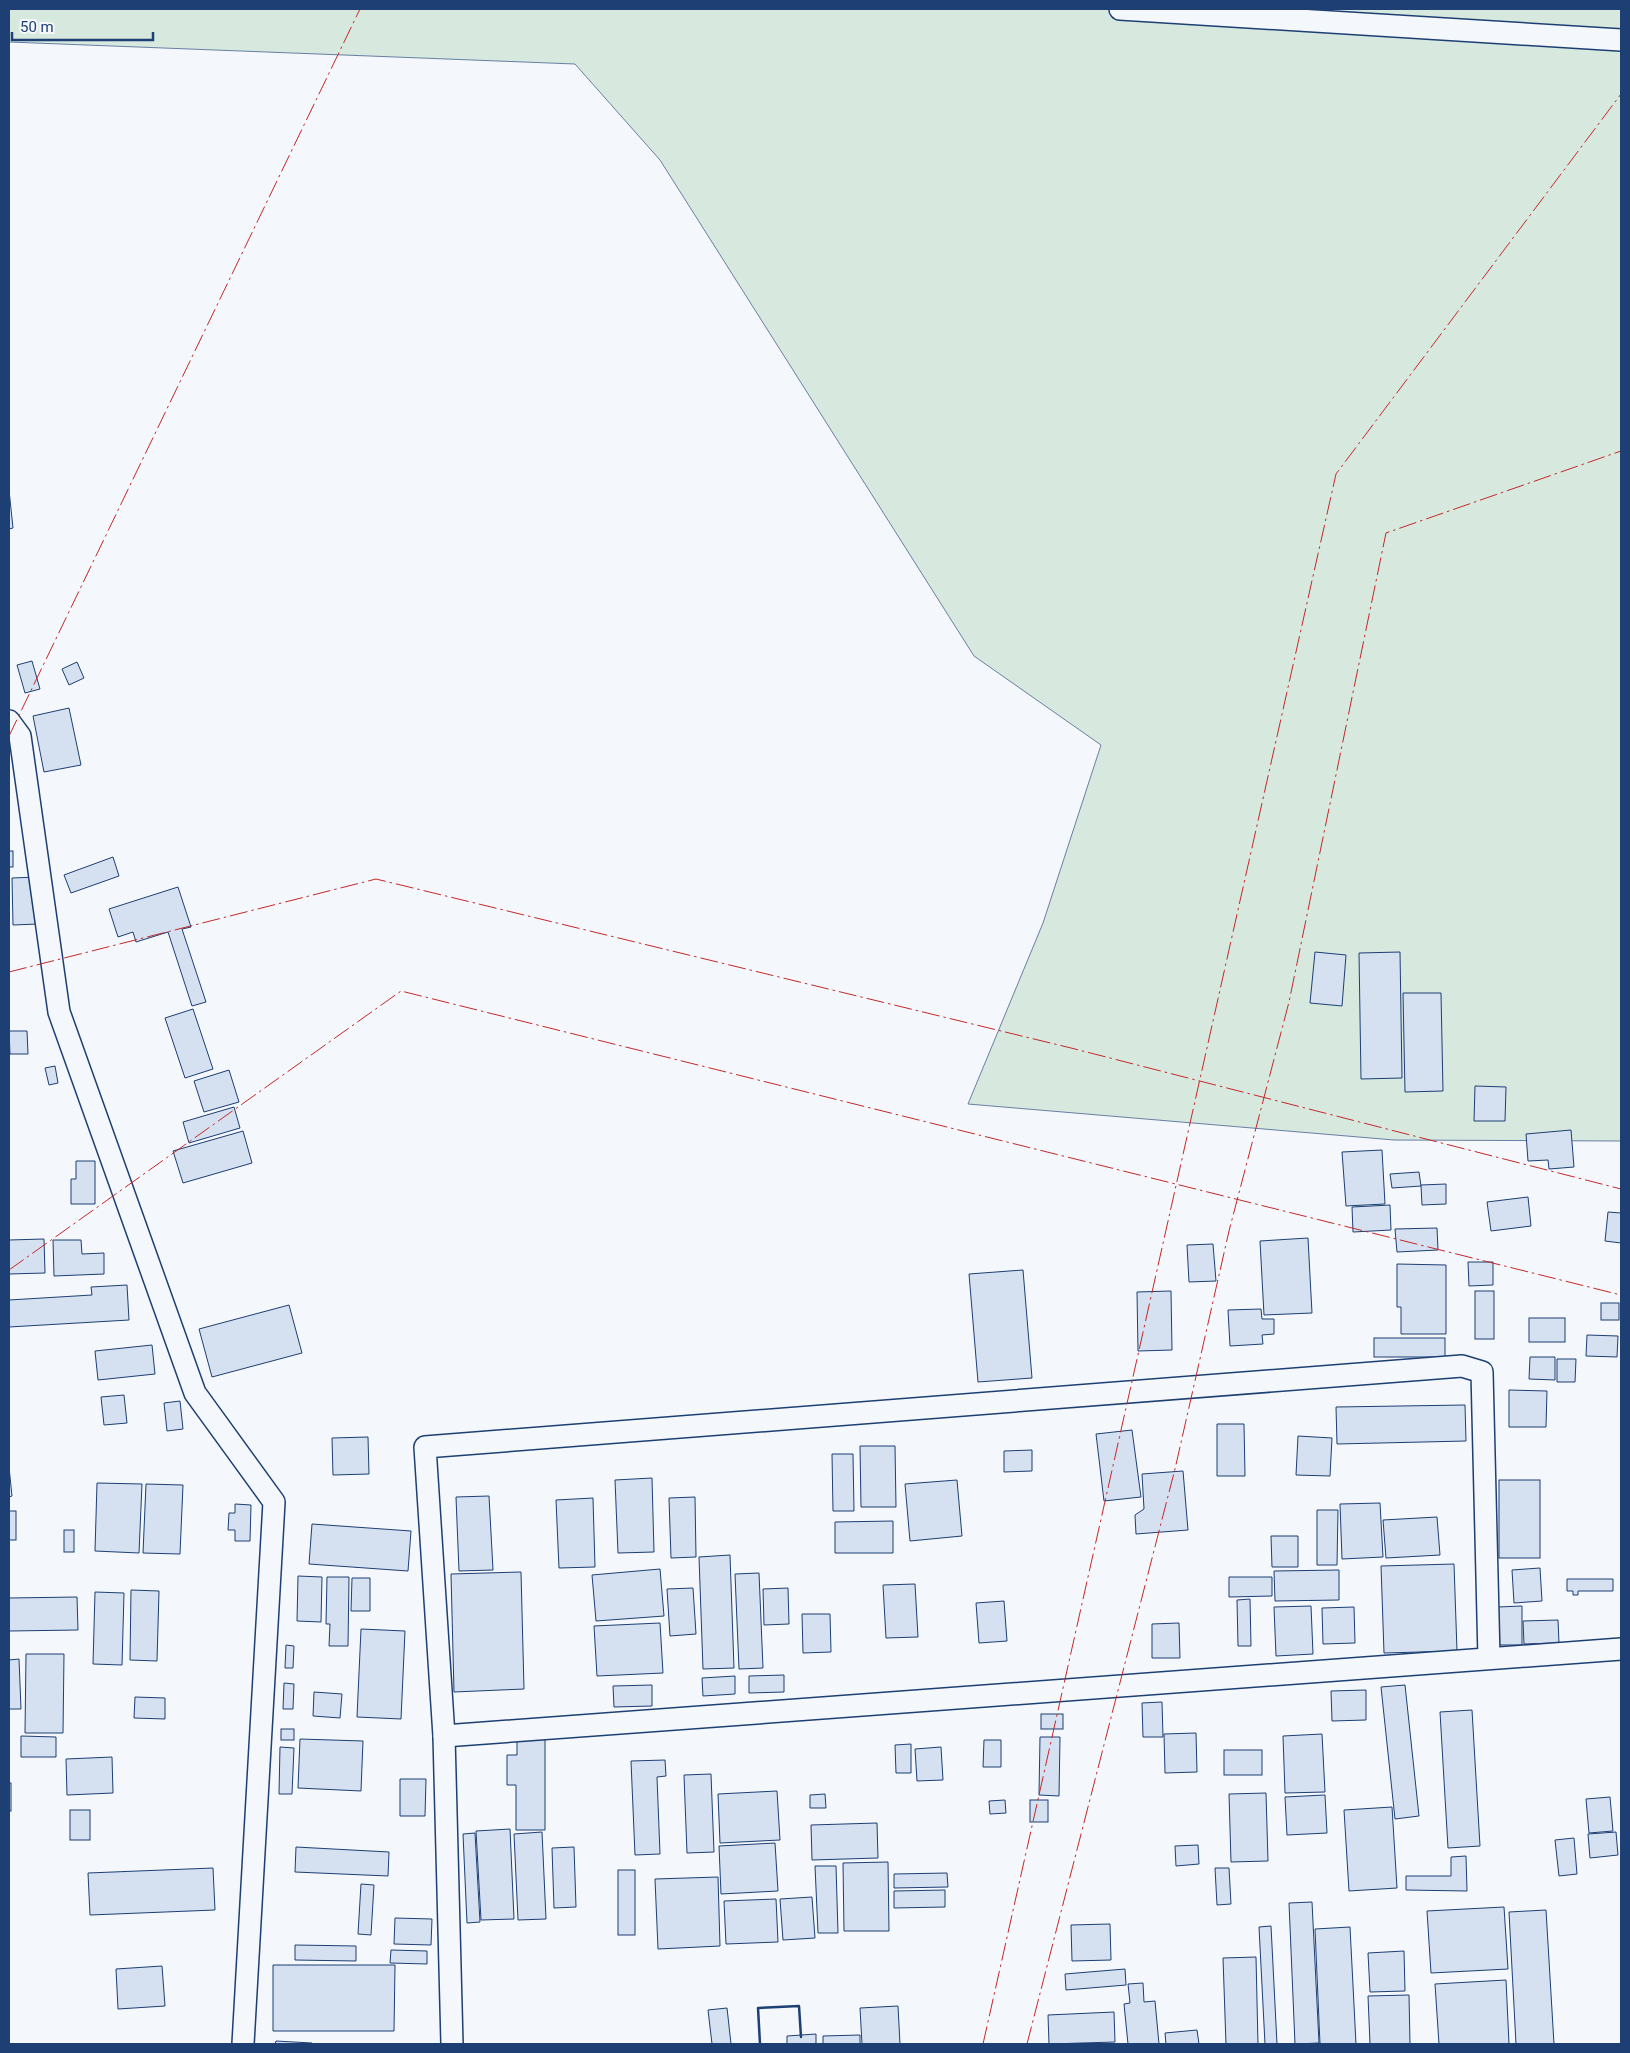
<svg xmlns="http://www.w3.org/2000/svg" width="1630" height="2053" font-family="Roboto,sans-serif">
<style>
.green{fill:#d7e8df;stroke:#687fa3}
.building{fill:#d5e0f0;stroke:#1d3f73}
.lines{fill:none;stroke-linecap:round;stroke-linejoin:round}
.minor-casing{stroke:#1d3f73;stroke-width:24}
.minor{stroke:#f4f7fb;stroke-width:21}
.wall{stroke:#1d3f73;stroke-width:2.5}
.power{stroke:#c62828;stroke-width:1;stroke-dasharray:18 4 2.5 4;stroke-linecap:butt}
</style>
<rect width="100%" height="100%" fill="#f4f7fb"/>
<polygon class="green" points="9,9 1621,9 1621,1141 1394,1140 968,1104 1043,923 1101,745 974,656 660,160 575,64 9,42"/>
<g class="building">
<polygon points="9,490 13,528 9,529"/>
<polygon points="32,661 40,689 25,693 17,665"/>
<polygon points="77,662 84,678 69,685 62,669"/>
<polygon points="69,708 81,765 44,772 33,716"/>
<rect x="9" y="851" width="4" height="16"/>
<polygon points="113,857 119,876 71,893 64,875"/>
<polygon points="37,877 38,924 13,925 12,878"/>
<polygon points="178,887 191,927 182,929 206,1002 192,1006 168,932 136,942 133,932 118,937 109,909"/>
<polygon points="1315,952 1346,955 1342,1006 1310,1003"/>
<polygon points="1400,952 1402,1078 1361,1079 1359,953"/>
<polygon points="1403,993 1441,993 1443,1091 1405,1092"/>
<polygon points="193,1009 213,1069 185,1078 165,1018"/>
<polygon points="9,1031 27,1031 28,1054 10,1054"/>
<polygon points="55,1066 58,1083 49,1085 45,1068"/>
<polygon points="229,1070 239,1102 204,1112 194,1081"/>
<polygon points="1475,1086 1506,1087 1505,1121 1474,1121"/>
<polygon points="234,1107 240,1128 189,1143 183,1122"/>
<polygon points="1571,1130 1574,1167 1549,1169 1548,1160 1528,1161 1526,1134"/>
<polygon points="243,1131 252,1163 183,1183 173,1151"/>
<polygon points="1382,1150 1385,1204 1346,1206 1342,1152"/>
<polygon points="76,1161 95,1161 95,1204 71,1204 71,1179 76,1179"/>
<polygon points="1419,1172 1421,1186 1392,1188 1390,1174"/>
<polygon points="1446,1184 1446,1204 1422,1205 1421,1185"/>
<polygon points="1528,1197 1531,1226 1491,1231 1487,1202"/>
<polygon points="1390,1205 1391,1230 1353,1232 1352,1207"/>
<polygon points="1608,1212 1621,1213 1621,1243 1605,1241"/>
<polygon points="1437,1228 1438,1250 1397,1252 1395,1229"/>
<polygon points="1308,1238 1312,1313 1264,1315 1260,1241"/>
<polygon points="44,1239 45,1273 9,1274 9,1240"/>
<polygon points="53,1240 81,1240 82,1254 104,1253 104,1274 54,1276"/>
<polygon points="1213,1244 1216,1281 1189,1282 1187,1245"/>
<polygon points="1468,1262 1493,1262 1493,1285 1469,1286"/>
<polygon points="1397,1264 1446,1265 1446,1334 1401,1334 1401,1307 1397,1307"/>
<polygon points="1023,1270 1032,1378 978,1382 969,1274"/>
<polygon points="127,1285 129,1320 9,1327 9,1300 92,1295 91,1287"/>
<polygon points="1171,1291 1172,1350 1138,1351 1137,1292"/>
<rect x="1475" y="1291" width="19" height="48"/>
<rect x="1601" y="1303" width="18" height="17"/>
<polygon points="289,1305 302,1353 212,1377 199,1329"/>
<polygon points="1261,1309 1262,1319 1274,1319 1274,1334 1262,1335 1263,1344 1230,1346 1228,1310"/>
<rect x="1529" y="1318" width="36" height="24"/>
<polygon points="1587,1335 1618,1336 1617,1357 1586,1356"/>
<rect x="1374" y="1338" width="71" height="19"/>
<polygon points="152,1345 155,1374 98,1380 95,1351"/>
<polygon points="1530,1357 1555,1357 1555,1380 1529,1379"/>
<polygon points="1557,1359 1576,1359 1575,1382 1557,1382"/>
<polygon points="1509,1390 1547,1391 1546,1427 1509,1427"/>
<polygon points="124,1395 127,1423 104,1425 101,1397"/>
<polygon points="180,1401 183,1429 167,1431 164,1403"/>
<polygon points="1465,1405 1466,1441 1337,1444 1336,1407"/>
<polygon points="1217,1424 1244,1424 1245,1476 1217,1476"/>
<polygon points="1132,1430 1141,1497 1104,1501 1096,1434"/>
<polygon points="1298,1436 1332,1438 1330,1476 1296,1475"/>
<polygon points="368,1437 369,1474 333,1475 332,1438"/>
<polygon points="860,1446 895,1446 896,1507 861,1507"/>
<polygon points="1032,1450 1032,1471 1004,1472 1004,1451"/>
<polygon points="832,1454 853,1454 854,1511 833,1511"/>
<polygon points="9,1467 12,1496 9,1497"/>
<polygon points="1183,1471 1188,1530 1136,1534 1135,1515 1144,1509 1142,1474"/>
<polygon points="652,1478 654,1552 618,1553 615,1480"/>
<polygon points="957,1480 962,1536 910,1541 905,1484"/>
<rect x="1499" y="1480" width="41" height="78"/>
<polygon points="97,1483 142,1484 139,1553 95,1551"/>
<polygon points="146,1484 183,1485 180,1554 143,1553"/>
<polygon points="489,1496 493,1570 459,1571 456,1497"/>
<polygon points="695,1497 696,1557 671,1558 669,1498"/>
<polygon points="593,1498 595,1567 559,1568 556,1500"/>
<polygon points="1380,1503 1383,1557 1342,1559 1340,1504"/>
<polygon points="235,1504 251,1505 250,1541 235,1541 235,1530 228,1530 229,1513 235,1513"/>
<polygon points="1317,1510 1338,1510 1337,1565 1317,1565"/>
<rect x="9" y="1511" width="7" height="29"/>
<polygon points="1437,1517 1440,1555 1386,1558 1383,1520"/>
<polygon points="893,1521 893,1553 835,1553 835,1522"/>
<polygon points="312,1524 411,1531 408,1571 309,1564"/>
<rect x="64" y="1530" width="10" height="22"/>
<polygon points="1271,1536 1298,1536 1298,1567 1272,1567"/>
<polygon points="730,1555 734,1668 703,1669 699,1557"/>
<polygon points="1454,1564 1457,1651 1384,1653 1381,1566"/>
<polygon points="1540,1568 1542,1601 1514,1603 1512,1570"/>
<polygon points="660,1569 664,1616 596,1621 592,1575"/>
<polygon points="1339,1570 1339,1600 1275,1601 1274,1571"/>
<polygon points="521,1572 524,1689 454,1692 451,1574"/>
<polygon points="759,1573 763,1668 739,1669 735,1574"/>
<polygon points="298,1576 322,1577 321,1622 297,1621"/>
<polygon points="327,1577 349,1577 348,1646 329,1646 330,1624 326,1624"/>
<polygon points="1229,1577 1272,1577 1272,1596 1229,1597"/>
<polygon points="352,1578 370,1578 370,1611 351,1611"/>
<polygon points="1567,1579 1613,1579 1613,1591 1578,1591 1578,1595 1573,1595 1573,1591 1567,1591"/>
<polygon points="915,1584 918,1637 886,1638 883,1585"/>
<polygon points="693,1588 696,1634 670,1636 667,1589"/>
<polygon points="788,1588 789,1624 764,1625 763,1589"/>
<polygon points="131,1590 159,1591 157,1661 130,1660"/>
<polygon points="95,1592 124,1593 122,1665 93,1664"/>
<polygon points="77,1597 78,1630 9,1631 9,1598"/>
<polygon points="1250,1599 1251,1646 1238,1646 1237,1600"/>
<polygon points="1004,1601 1007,1641 979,1643 976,1603"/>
<polygon points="1311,1606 1313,1654 1276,1656 1274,1607"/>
<polygon points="1522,1606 1522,1645 1498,1645 1498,1607"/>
<polygon points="1354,1607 1355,1643 1323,1644 1322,1608"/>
<polygon points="802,1614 830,1614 831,1652 803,1653"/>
<polygon points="1558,1620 1559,1643 1524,1644 1523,1621"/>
<polygon points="660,1623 663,1673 597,1676 594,1626"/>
<polygon points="1179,1623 1180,1658 1152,1658 1152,1624"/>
<polygon points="361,1629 405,1631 401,1719 357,1717"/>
<polygon points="286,1645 294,1646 293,1668 285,1668"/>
<polygon points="26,1654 64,1654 63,1733 25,1733"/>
<polygon points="19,1659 21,1709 9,1709 9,1660"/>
<polygon points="784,1675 784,1692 749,1693 749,1676"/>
<polygon points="735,1676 735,1694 703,1696 702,1678"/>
<polygon points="284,1683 294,1684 293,1709 283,1709"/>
<polygon points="652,1685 652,1706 614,1707 613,1686"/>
<polygon points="1405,1685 1419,1816 1395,1819 1381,1687"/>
<polygon points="1366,1690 1366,1720 1332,1721 1331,1691"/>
<polygon points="314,1692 342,1694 340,1718 313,1716"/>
<polygon points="135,1697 165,1698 165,1719 134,1718"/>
<polygon points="1162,1702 1163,1737 1143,1737 1142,1703"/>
<polygon points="1472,1710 1480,1846 1448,1848 1440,1712"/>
<rect x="1041" y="1714" width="22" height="15"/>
<rect x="281" y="1729" width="13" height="11"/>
<polygon points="1196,1733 1197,1772 1165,1773 1164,1734"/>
<polygon points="1322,1734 1325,1792 1285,1793 1283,1736"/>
<polygon points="21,1736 56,1737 56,1757 21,1757"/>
<polygon points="1040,1737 1060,1737 1059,1796 1039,1795"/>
<polygon points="300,1739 363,1741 361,1791 298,1788"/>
<polygon points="517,1739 545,1739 545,1830 516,1830 516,1785 507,1785 507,1755 517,1755"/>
<polygon points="984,1740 1001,1740 1001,1767 983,1767"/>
<polygon points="911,1744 911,1773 896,1773 895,1745"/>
<polygon points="280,1747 294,1748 292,1794 279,1794"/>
<polygon points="941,1747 943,1780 917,1781 915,1749"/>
<rect x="1224" y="1750" width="38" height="25"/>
<polygon points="112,1757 113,1793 67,1795 66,1759"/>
<polygon points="665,1760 666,1776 657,1777 660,1854 635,1855 631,1761"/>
<polygon points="711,1774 714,1852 687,1853 684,1775"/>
<polygon points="400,1779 426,1779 425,1816 400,1816"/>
<rect x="9" y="1783" width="2" height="28"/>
<polygon points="777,1791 780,1840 720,1843 718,1794"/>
<polygon points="1266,1793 1268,1861 1231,1862 1229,1794"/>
<polygon points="825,1794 826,1808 810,1808 810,1795"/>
<polygon points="1325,1795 1327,1833 1287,1835 1285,1797"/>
<polygon points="1610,1797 1613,1831 1589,1833 1586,1799"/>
<polygon points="1005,1800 1006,1813 990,1814 989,1801"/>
<rect x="1030" y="1800" width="18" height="22"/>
<polygon points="1392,1807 1397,1888 1349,1891 1344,1810"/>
<rect x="70" y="1810" width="20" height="30"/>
<polygon points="877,1823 878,1858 812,1860 811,1825"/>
<polygon points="510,1829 514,1919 481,1920 476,1831"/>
<polygon points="542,1832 546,1919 518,1920 514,1834"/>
<polygon points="1616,1832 1618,1855 1590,1858 1588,1834"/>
<polygon points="475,1833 480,1922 467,1923 463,1834"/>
<polygon points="1574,1838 1577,1874 1559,1876 1555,1840"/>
<polygon points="775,1843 778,1891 721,1894 719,1846"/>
<polygon points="1198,1845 1199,1864 1176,1866 1175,1846"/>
<polygon points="296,1847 389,1852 388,1876 295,1872"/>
<polygon points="574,1847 576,1907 554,1908 552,1848"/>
<polygon points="1466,1856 1467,1891 1406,1890 1406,1876 1451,1876 1451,1857"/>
<polygon points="888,1862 889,1931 844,1931 843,1863"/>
<polygon points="815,1866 836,1866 838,1933 818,1933"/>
<polygon points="213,1868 215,1910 90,1915 88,1873"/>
<polygon points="1215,1868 1229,1868 1231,1904 1217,1905"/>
<rect x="618" y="1870" width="17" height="65"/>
<polygon points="947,1873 948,1887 894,1888 894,1874"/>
<polygon points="718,1877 720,1946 658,1949 655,1879"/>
<polygon points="361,1884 374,1885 371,1935 358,1934"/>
<polygon points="945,1890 945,1907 894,1908 894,1891"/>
<polygon points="812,1897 815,1938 783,1940 780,1899"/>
<polygon points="776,1899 778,1942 726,1944 724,1901"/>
<polygon points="1312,1902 1319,2043 1295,2044 1289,1903"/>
<polygon points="1504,1907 1508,1969 1431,1973 1427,1911"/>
<polygon points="1546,1910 1554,2044 1516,2044 1509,1912"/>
<polygon points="395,1918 432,1919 431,1945 394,1944"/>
<polygon points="1110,1924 1111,1960 1072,1961 1071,1925"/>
<polygon points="1271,1926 1277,2044 1265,2044 1259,1927"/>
<polygon points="1350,1927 1356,2044 1320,2044 1315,1929"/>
<polygon points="295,1945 356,1946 356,1961 295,1960"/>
<polygon points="391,1950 427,1951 427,1964 390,1963"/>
<polygon points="1404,1951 1405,1991 1370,1992 1368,1953"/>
<polygon points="1256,1957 1258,2044 1226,2044 1223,1958"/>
<polygon points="273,1965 395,1965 394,2031 273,2031"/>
<polygon points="162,1966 165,2006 118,2009 116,1969"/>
<polygon points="1125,1969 1126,1985 1066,1990 1065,1974"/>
<polygon points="1506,1980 1509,2044 1439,2044 1435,1984"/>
<polygon points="1143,1983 1144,2002 1155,2001 1159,2044 1128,2044 1124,2004 1130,2003 1128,1984"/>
<polygon points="1409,1995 1410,2044 1370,2044 1368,1996"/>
<polygon points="898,2006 900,2044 862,2044 860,2008"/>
<polygon points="727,2008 731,2044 712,2044 708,2010"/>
<polygon points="1114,2012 1115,2042 1049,2044 1048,2015"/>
<polygon points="1197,2030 1199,2044 1166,2044 1165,2033"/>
<polygon points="816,2034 816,2044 787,2044 787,2036"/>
<polygon points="860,2035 860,2044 823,2044 823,2036"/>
<polygon points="276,2041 312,2043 312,2044 275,2044"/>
</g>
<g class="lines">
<defs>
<g id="minor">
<polyline points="1120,9 1621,40"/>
<polyline points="9,721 20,736 59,1012 195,1393 274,1502 243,2044"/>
<polyline points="444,1736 1621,1649"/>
<polyline points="452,2044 444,1736 425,1447 1462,1366 1482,1372 1489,1658"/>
</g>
</defs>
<use href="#minor" class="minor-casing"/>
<use href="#minor" class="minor"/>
<polyline class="wall" points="760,2044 758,2008 799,2006 801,2037"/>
<g class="power">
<polyline points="9,736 360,9"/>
<polyline points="9,972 376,879 1071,1048 1621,1189"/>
<polyline points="9,1270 401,991 1621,1295"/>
<polyline points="983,2044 1336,474 1621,94"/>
<polyline points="1027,2044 1175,1469 1229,1231 1289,1002 1386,533 1621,451"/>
</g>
</g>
<rect width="1630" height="2053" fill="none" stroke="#1d3f73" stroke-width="20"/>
<path d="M12 32v8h141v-8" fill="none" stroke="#1d3f73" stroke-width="2.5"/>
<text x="20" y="32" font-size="15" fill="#1d3f73" stroke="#f4f7fb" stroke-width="4" paint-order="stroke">50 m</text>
</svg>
